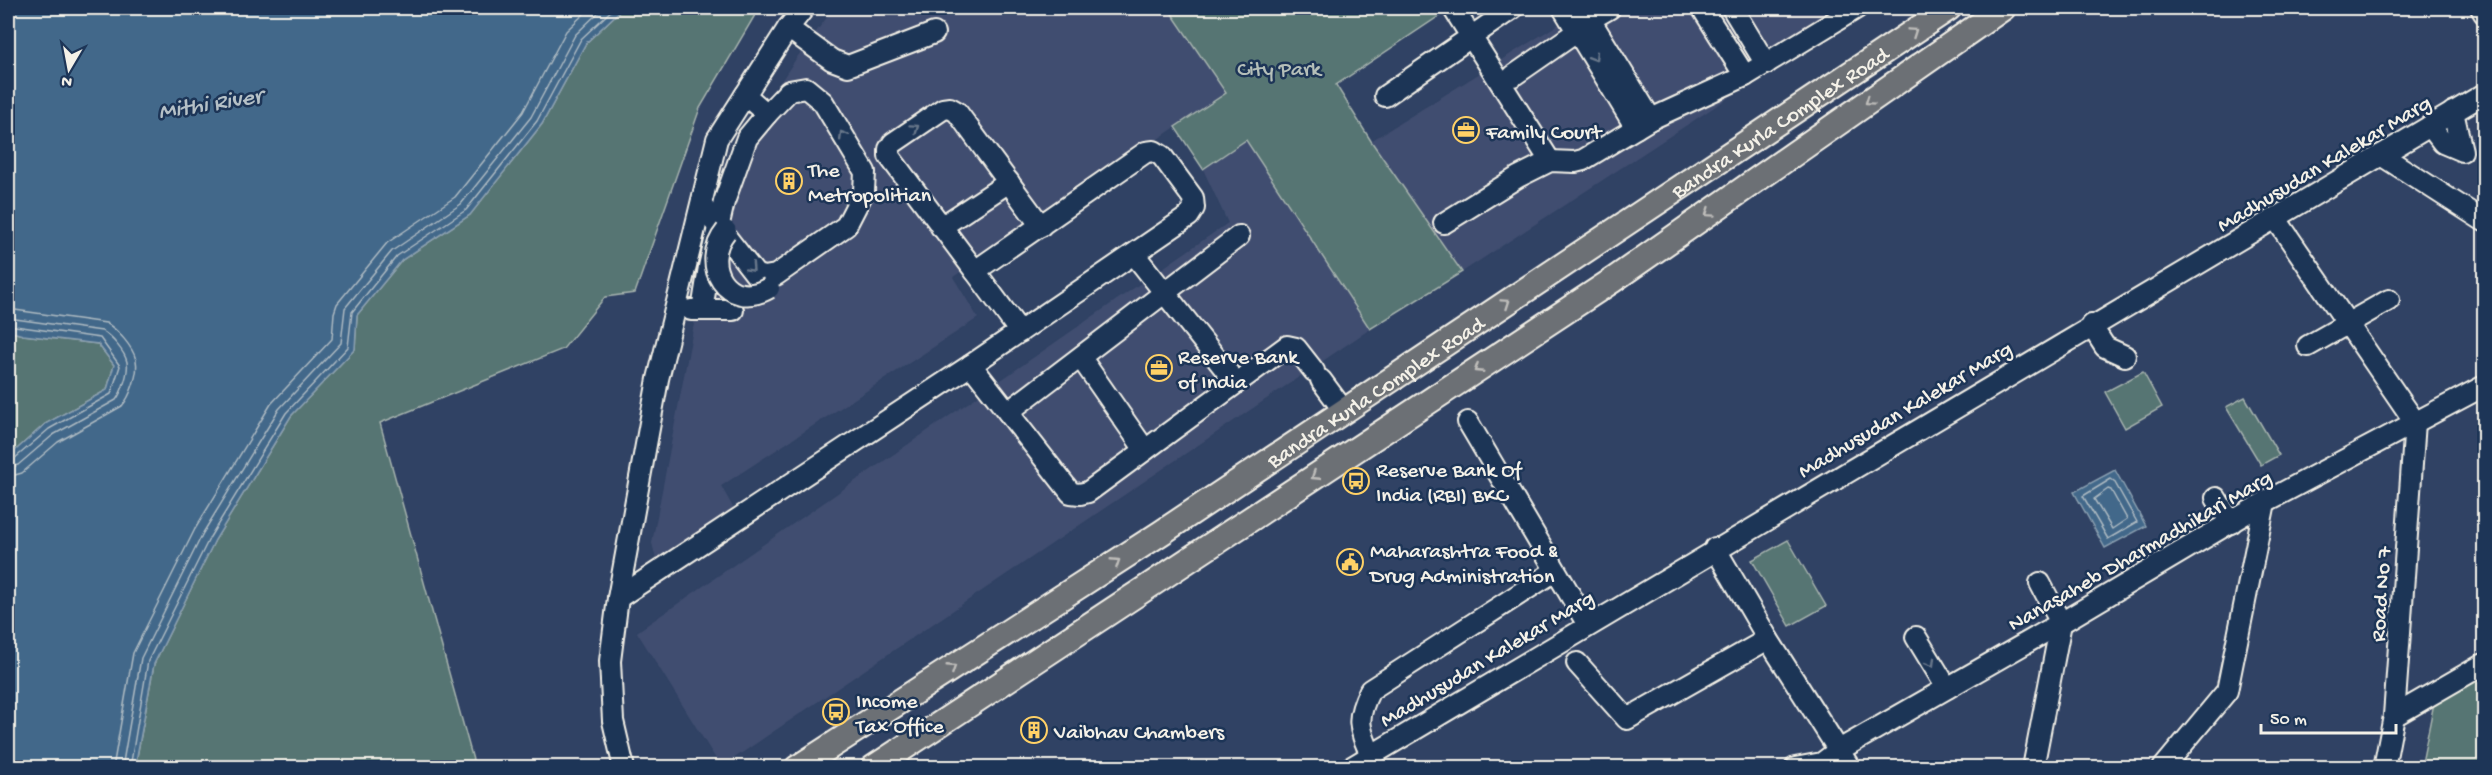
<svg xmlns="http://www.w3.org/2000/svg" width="2492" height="775" font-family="'Gochi Hand',sans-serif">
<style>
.built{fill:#414e70}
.green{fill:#577573;stroke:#a6b3ae;stroke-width:1.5}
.water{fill:#43688a;stroke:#8a9fb0;stroke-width:1.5}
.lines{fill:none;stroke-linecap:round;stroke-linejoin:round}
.shore{stroke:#adbac2;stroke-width:1.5}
.minor-casing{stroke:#f4f1e8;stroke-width:24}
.major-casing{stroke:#f4f1e8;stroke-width:28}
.minor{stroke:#1d3557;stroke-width:20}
.major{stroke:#6c6f75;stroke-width:24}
.minor-bridge-casing{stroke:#f4f1e8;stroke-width:24;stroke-linecap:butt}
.minor-bridge{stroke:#1d3557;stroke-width:20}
.oneway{stroke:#bebdba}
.oneway2{stroke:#68778a}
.labels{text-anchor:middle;stroke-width:5;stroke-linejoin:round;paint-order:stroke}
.park-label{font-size:22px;fill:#b5bfb9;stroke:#1d3557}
.street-label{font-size:22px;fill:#f4f1e8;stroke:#1d3557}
.poi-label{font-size:22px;fill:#f4f1e8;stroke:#1d3557;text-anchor:start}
.water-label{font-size:24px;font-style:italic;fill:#b6c1c7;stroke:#1d3557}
</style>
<rect width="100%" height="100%" fill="#304264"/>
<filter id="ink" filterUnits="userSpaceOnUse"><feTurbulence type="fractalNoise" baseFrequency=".0167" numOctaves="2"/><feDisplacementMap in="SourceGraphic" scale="12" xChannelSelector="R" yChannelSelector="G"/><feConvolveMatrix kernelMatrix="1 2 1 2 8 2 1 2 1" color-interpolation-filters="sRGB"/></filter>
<g filter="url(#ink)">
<g class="built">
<polygon points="834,8 1168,8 1226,93 953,277 978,318 721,486 735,511 657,563 652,543 694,324 727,183 761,111 798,56"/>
<polygon points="1585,8 1866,8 1462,272 1371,141"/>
<polygon points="1246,140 1370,329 721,767 637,632 1228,223 1203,169"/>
</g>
<g class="green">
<polygon points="623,8 755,8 758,10 700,108 635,293 605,297 563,349 380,423 475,767 135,768 154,664 215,540 291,416 355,349 357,315 402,260 470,215 542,124 586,43"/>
<polygon points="1168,8 1437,8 1442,14 1336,85 1371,141 1462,272 1370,329 1246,140 1203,169 1175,127 1226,93"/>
<polygon points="8,331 23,335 98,344 114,365 107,390 45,424 8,457"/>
<polygon points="2143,372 2162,407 2125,428 2105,392"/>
<polygon points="2245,397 2279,455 2261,465 2226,407"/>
<polygon points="1788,540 1826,606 1790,626 1752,560"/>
<polygon points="2484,675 2484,767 2421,768 2434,703"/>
</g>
<g class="water">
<polygon points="8,8 623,8 586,43 542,124 470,215 402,260 357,315 355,349 291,416 215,540 154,664 135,767 8,767 8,457 45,424 107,390 114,365 98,344 23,335 8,331"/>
<polygon points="2115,470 2146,526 2105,548 2074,492"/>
</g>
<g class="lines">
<g class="shore">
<path d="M8,309l98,14c11,6 27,24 30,37 3,13 -6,37 -14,46l-64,36 -36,31 -14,4"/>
<path d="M8,318l94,13c9,5 23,21 25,31 2,10 -5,30 -11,38l-63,35 -35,30 -10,3"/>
<polyline points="8,325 100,338 120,366 111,394 49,429 14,459 8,461"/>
<polygon points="2111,479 2114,481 2137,522 2108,539 2083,496"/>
<polygon points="2108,489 2111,490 2127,519 2112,529 2094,499"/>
<polyline points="113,768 133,653 195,529 271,404 332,339 334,313 337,304 387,243 455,197 523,112 566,31 590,8"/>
<polyline points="122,768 141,658 203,533 279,409 341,343 345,308 392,251 461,204 531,117 575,35 603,8"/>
<polyline points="130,768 148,661 210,537 286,413 348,347 352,312 397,256 466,210 537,121 581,39 614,8"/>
</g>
<defs>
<g id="minor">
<polyline points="1453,8 1550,161"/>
<polyline points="1563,8 1636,128"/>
<polyline points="1583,8 1651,119"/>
<polyline points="1702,8 1745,76"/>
<polyline points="1732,8 1766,64"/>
<polyline points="2481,8 2484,13"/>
<polyline points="1591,19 1610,8"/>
<polyline points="788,28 832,60 848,66 934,33"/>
<polyline points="1513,76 1578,31"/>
<polyline points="1385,96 1513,8"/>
<polyline points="2430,126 2443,143 2462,151 2453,112"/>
<polyline points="2381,155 2484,221"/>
<polyline points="702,206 756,275 764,277 776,275 846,226 864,191 865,172 823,102 806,88 789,91 767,114 745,95"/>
<polyline points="2276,219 2415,422 2394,716 2384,768"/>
<polyline points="1444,223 1518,177 1550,161 1575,162 1583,160 1651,119 1745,76 1857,8"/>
<polyline points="941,227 1009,182"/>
<polyline points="1134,254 1236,383"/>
<polyline points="975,271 889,156 889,149 893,143 943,109 950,108 957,112 1041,226"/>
<polyline points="691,310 733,310"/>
<polyline points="702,310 709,267 724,202 747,138 767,114"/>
<polyline points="2091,325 2105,347 2125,356"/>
<polyline points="2308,346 2389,300"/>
<polyline points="1081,358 1145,450"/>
<polyline points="971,365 1071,493 1080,494 1088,492 1287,346 1296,348 1314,371"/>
<polyline points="1321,380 1344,411"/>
<polyline points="1008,412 1239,236"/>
<polyline points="1468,422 1588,625"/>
<polyline points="2216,498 2231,523"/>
<polyline points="1715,548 1768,639 1850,768"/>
<polyline points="618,598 971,365 1189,216 1194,208 1193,198 1162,156 1154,151 1146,152 975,271 1020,332"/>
<polyline points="1916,637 1947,688"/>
<polyline points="1577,663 1627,719 1768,639"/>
<polyline points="2394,716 2484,664"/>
<path d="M1371,755c-13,-28 -15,-37 -1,-65l185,-119"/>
<polyline points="624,768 613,721 610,661 618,598 658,379 717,139 788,28 804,8"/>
<path d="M1350,768c378,-226 756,-450 1134,-674"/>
<polyline points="1795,768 1822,763 1839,750 2061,623 2265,502 2484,386"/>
<polyline points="2033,768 2061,623 2040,583"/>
<polyline points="2163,768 2227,691 2265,502"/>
</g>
<g id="major">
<path id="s1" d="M797,768l364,-235 788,-525"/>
<polyline points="873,768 1613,280 2003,8"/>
</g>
</defs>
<use href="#minor" class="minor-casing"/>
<use href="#major" class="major-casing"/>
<use href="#minor" class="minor"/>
<use href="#major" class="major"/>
<defs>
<path id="minor-bridge" d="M726,231c-27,33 1,81 43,57"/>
</defs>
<use href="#minor-bridge" class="minor-bridge-casing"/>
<use href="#minor-bridge" class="minor-bridge"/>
</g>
<defs><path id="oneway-chevron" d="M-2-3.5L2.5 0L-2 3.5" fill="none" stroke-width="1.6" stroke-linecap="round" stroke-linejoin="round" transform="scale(1.5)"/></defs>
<g class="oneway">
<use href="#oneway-chevron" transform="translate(1913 32) rotate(-34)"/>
<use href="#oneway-chevron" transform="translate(1869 101) rotate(145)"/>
<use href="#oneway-chevron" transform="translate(1709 213) rotate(145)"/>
<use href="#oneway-chevron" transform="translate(1506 303) rotate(-34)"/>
<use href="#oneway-chevron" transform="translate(1478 369) rotate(147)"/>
<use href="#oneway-chevron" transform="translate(1315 476) rotate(147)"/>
<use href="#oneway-chevron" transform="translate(1116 562) rotate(-33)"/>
<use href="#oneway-chevron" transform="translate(952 668) rotate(-33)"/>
</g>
<g class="oneway2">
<use href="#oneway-chevron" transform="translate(1594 57) rotate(59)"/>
<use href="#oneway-chevron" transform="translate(915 128) rotate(-35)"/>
<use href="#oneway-chevron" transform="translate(843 135) rotate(-122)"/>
<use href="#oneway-chevron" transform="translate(751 268) rotate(47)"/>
<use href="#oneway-chevron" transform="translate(1931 663) rotate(60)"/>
</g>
</g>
<defs>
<symbol id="office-ring" viewBox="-11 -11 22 22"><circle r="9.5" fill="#1d3557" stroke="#ffd166" stroke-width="1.5"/><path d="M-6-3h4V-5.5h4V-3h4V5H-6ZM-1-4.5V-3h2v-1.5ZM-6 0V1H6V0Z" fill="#ffd166"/></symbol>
<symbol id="building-ring" viewBox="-11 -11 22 22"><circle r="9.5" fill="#1d3557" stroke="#ffd166" stroke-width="1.5"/><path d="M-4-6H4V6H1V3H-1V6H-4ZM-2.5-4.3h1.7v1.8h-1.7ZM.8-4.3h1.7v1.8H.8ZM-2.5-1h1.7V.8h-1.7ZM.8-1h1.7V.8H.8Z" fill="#ffd166"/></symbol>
<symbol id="bus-ring" viewBox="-11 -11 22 22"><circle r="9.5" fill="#1d3557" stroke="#ffd166" stroke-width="1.5"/><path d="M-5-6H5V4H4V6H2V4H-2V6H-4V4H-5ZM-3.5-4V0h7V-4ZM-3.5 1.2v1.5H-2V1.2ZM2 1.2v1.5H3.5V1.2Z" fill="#ffd166"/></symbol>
<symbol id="civic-ring" viewBox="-11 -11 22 22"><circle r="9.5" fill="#1d3557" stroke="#ffd166" stroke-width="1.5"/><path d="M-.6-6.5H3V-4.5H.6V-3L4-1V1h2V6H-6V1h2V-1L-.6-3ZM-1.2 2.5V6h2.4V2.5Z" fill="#ffd166"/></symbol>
</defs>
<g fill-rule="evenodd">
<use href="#office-ring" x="1451" y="115" width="30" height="30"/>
<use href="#building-ring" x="774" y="166" width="30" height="30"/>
<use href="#office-ring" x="1144" y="353" width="30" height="30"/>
<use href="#bus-ring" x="1341" y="466" width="30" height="30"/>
<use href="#civic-ring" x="1335" y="547" width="30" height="30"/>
<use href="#bus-ring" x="821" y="697" width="30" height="30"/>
<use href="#building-ring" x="1019" y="715" width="30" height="30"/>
</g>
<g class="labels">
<g class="park-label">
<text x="1279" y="75">City Park</text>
</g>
<g class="street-label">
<text dy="8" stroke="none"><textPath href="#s1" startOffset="1176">Bandra Kurla Complex Road</textPath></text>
<text transform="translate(2323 162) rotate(-31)" y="8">Madhusudan Kalekar Marg</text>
<text dy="8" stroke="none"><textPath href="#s1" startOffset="690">Bandra Kurla Complex Road</textPath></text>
<text transform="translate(1904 408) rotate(-31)" y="8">Madhusudan Kalekar Marg</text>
<text transform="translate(2139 549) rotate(-30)" y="8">Nanasaheb Dharmadhikari Marg</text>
<text transform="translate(2379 594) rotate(-86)" y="8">Road No 7</text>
<text transform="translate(1486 657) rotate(-31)" y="8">Madhusudan Kalekar Marg</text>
</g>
<g class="poi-label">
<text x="1486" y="138">Family Court</text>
<text x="808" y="176">The<tspan x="808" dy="25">Metropolitian</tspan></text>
<text x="1178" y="363">Reserve Bank<tspan x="1178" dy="25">of India</tspan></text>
<text x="1376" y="476">Reserve Bank Of<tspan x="1376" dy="25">India (RBI) BKC</tspan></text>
<text x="1370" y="557">Maharashtra Food &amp;<tspan x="1370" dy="25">Drug Administration</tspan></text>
<text x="856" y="707">Income<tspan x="856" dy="25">Tax Office</tspan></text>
<text x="1054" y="738">Vaibhav Chambers</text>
</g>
<g class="water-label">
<text transform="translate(210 102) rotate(-9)" y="8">Mithi River</text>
</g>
</g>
<rect width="2492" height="775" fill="none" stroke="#1d3557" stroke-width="30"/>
<rect x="15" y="15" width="2462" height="745" fill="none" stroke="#f4f1e8" stroke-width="2" filter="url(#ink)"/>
<g transform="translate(69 69) rotate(190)" stroke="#1d3557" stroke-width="4.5" paint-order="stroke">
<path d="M0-4.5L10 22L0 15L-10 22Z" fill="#f4f1e8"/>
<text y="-9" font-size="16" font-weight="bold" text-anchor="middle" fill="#f4f1e8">N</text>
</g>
<path d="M2261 724v9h135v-9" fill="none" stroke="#f4f1e8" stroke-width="3"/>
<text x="2270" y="724" font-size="18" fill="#f4f1e8" stroke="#1d3557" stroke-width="4.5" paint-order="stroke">50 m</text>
</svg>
